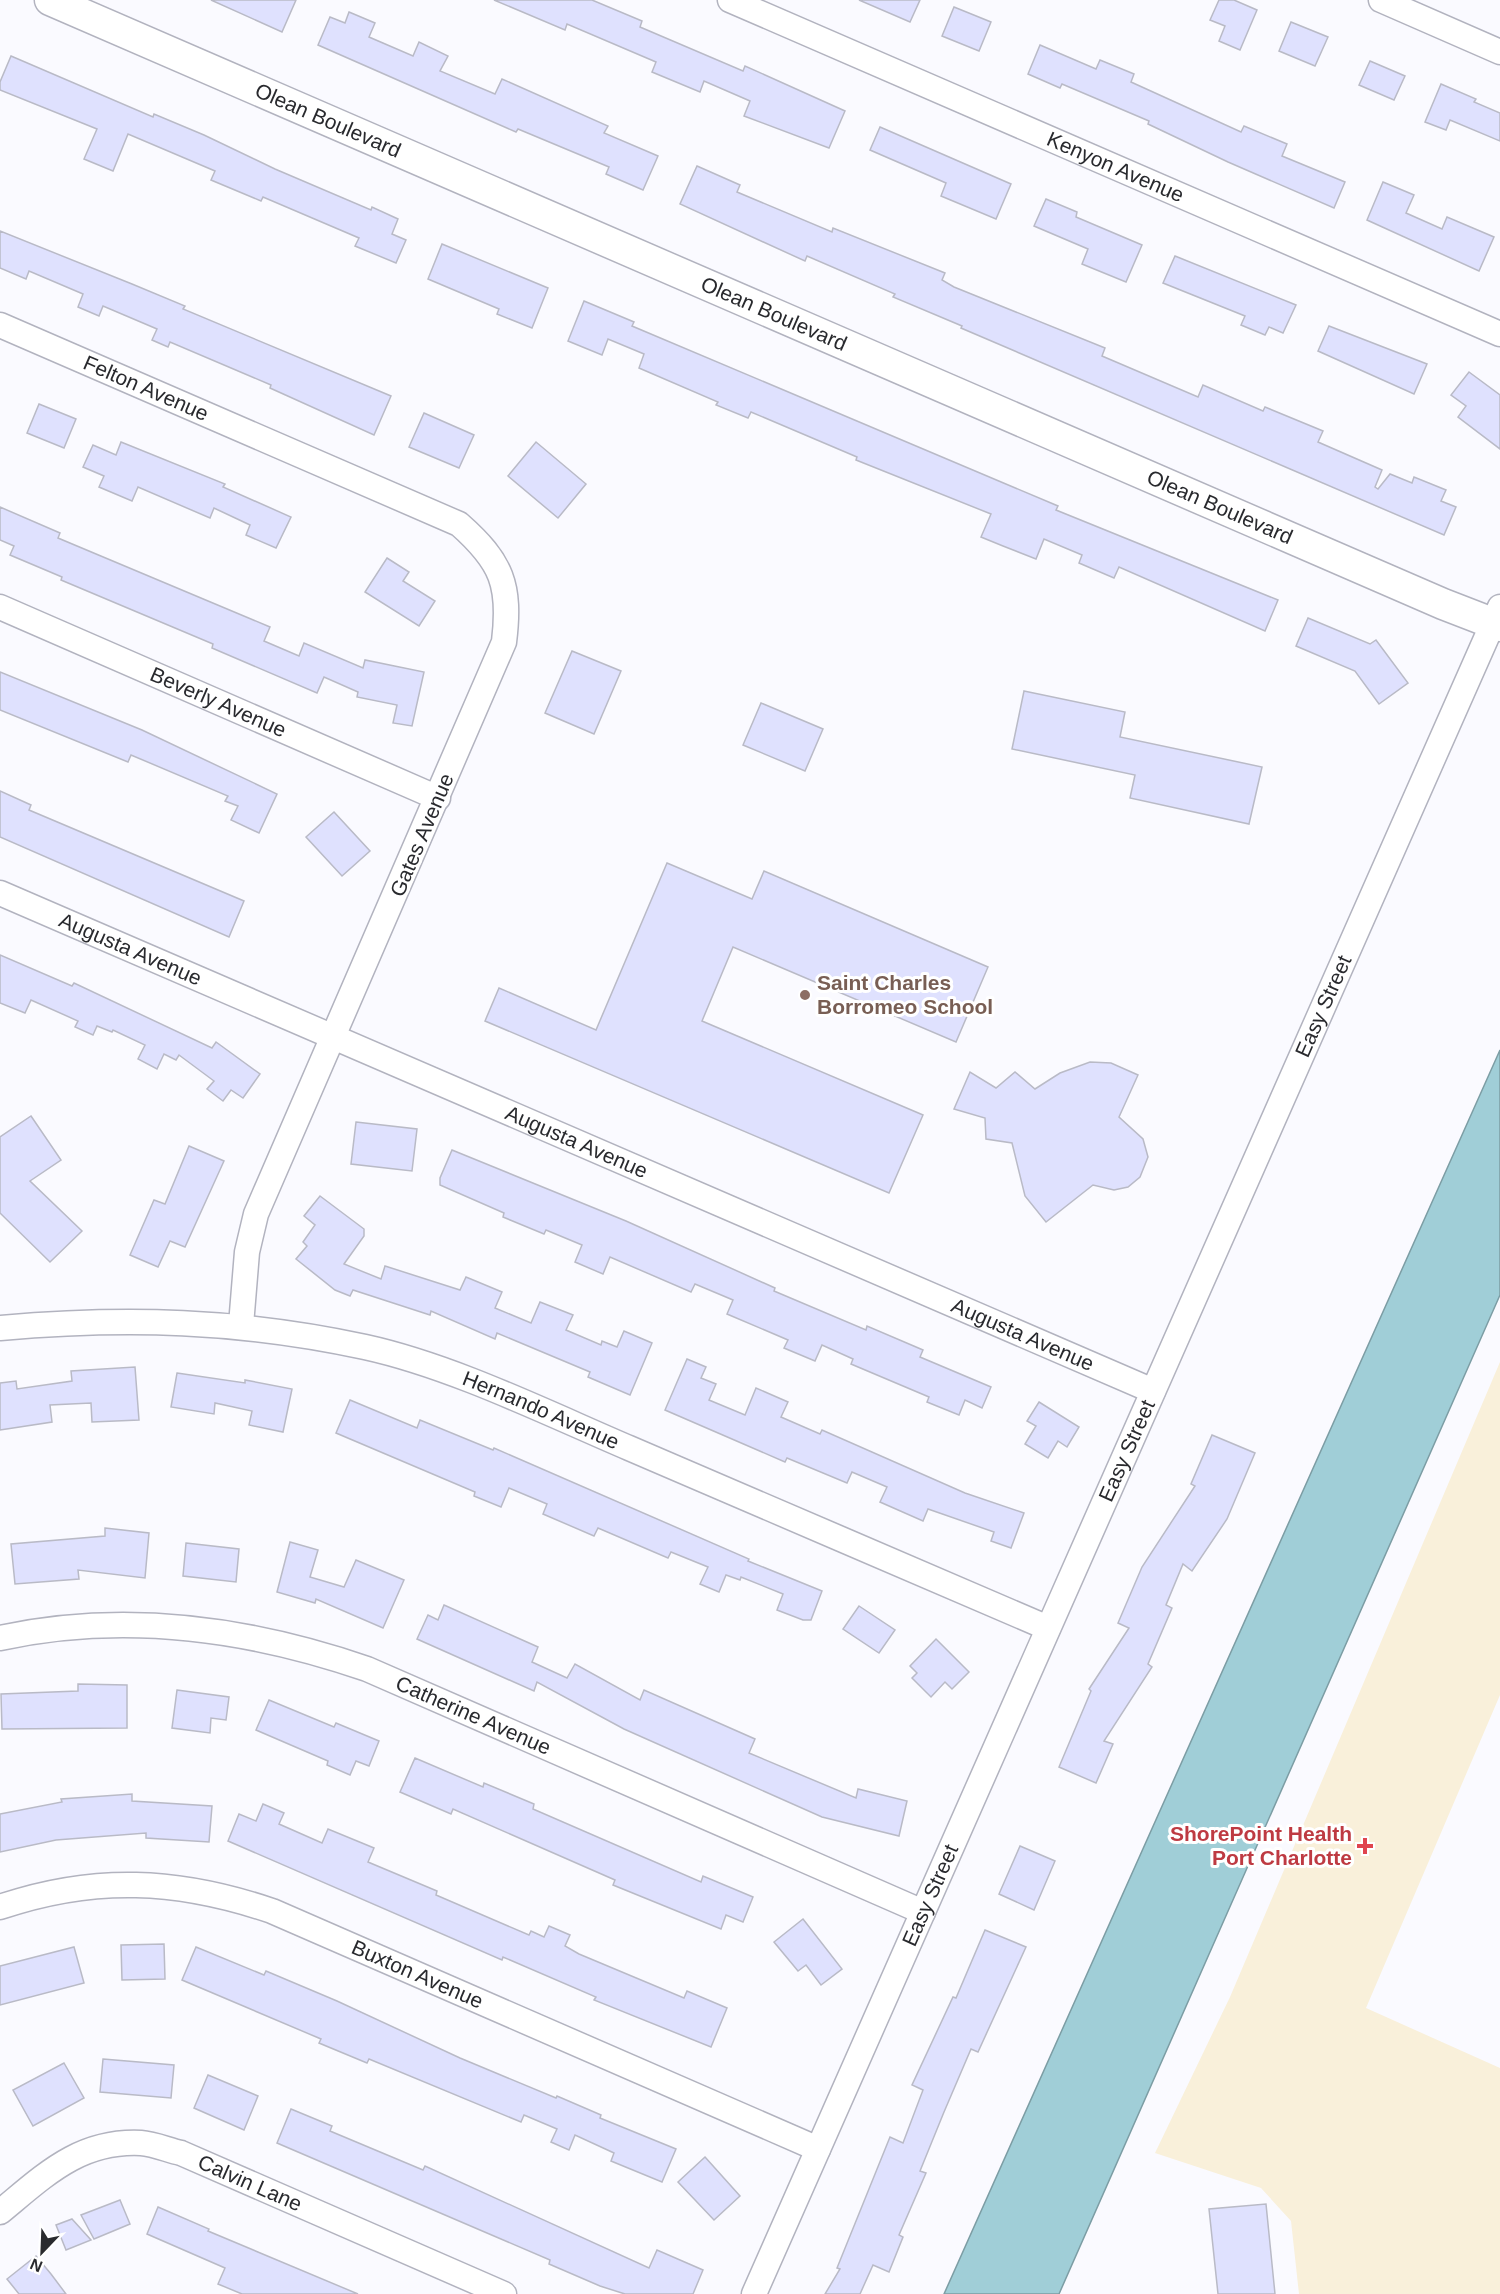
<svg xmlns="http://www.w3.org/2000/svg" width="1500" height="2294" font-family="Arial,sans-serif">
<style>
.medical{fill:#f9f0da}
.water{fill:#a0ced7;stroke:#7c9da4;stroke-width:1.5}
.building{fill:#dfe1fe;stroke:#b9bac6;stroke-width:1.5}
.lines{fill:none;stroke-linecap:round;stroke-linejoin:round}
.minor-casing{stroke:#b2b3bf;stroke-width:27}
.tertiary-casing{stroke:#b2b3bf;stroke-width:33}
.minor{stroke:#fff;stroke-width:24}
.tertiary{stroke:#fff;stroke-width:30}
.education-dot{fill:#8d6e63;stroke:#fff;stroke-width:2}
.health-dot{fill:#e0444e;stroke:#fff;stroke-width:2}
.labels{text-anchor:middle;stroke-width:6;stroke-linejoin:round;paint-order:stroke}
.street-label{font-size:21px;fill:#292a2e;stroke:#fff}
.education-label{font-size:21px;font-weight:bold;fill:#785e54;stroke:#fff;text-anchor:start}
.health-label{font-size:21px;font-weight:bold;fill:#be3a42;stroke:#fff;text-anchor:end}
</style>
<rect width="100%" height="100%" fill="#fafaff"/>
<polygon class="medical" points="1500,1362 1500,1695 1366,2008 1500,2068 1500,2294 1299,2294 1291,2221 1261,2188 1155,2153 1230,1997"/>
<polygon class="water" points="1500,1050 1500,1295 1059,2294 944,2294"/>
<g class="building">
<polygon points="211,0 296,0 282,32"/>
<polygon points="494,0 592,0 642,21 640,27 743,71 745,66 845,111 829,148 744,116 750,101 704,81 700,92 652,72 656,62 567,24 565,30"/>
<polygon points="859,0 920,0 910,22"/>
<polygon points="1219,0 1234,0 1257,10 1240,50 1219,41 1225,26 1210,20"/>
<polygon points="954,7 991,22 979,51 942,36"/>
<polygon points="349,12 375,23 369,37 413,56 419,42 448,56 440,71 495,94 502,79 608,126 604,133 658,156 643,190 606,174 609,167 518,129 516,132 318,45 330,17 345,23"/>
<polygon points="1291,22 1328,37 1315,66 1279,51"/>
<polygon points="1040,45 1096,69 1100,60 1134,74 1131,82 1241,132 1244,126 1287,144 1282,156 1345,182 1334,208 1228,162 1148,124 1149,121 1062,84 1060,88 1028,74"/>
<polygon points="11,56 153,117 154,114 204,135 275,169 371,210 372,207 398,219 392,234 406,240 396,263 355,246 359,238 263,197 261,201 211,180 215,171 128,134 113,171 84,159 97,129 0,90 0,82"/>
<polygon points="1370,61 1405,76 1394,100 1359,85"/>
<polygon points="1441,84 1476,99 1474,102 1500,113 1500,141 1450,120 1446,130 1425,122"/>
<polygon points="880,127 1011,184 996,219 941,196 946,183 870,150"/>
<polygon points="697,166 740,185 737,192 832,232 833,228 945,273 942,280 954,287 1105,348 1102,356 1198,397 1203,385 1263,411 1265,407 1323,431 1318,442 1382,470 1375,487 1378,489 1390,474 1412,483 1414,477 1446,490 1441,501 1456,507 1444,535 961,328 962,326 893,297 895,294 807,256 805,261 680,204"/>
<polygon points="1383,182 1414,195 1406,213 1442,229 1447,217 1494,237 1479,271 1367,220"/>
<polygon points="1046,199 1077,212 1076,217 1142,245 1126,282 1082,264 1088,249 1034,226"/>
<polygon points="0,231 132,284 185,306 183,309 391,396 374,435 270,388 271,385 170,342 168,347 152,340 157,329 103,306 99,316 78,307 83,294 29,271 26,279 0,268"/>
<polygon points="442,244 548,288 532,328 497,314 499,309 428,279"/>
<polygon points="1175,256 1296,305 1283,333 1269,327 1265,335 1241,325 1245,316 1163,283"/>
<polygon points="584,301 634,322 632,326 1058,506 1056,510 1278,600 1265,631 1119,567 1114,578 1079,563 1082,555 1044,539 1036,559 1003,546 981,537 991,514 856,460 857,457 751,412 748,418 716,405 718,402 639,368 644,354 608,339 602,355 568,341"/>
<polygon points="1329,326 1427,364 1414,394 1318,351"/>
<polygon points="1469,372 1500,395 1500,449 1458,417 1466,406 1451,395"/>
<polygon points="39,404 76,419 64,448 27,433"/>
<polygon points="424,413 474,435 459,468 409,447"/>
<polygon points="121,442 225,484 223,487 291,517 276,548 246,535 250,525 214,508 210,518 138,487 132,501 99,487 104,476 83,467 93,445 116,455"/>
<polygon points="536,442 586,484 558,518 508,476"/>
<polygon points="0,507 60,533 58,538 270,627 264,641 299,656 304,643 363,668 365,660 424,672 412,726 393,723 397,705 357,697 358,692 324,677 317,693 212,648 213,644 61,580 62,577 10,555 14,546 0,540"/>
<polygon points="387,558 409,572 403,581 435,601 419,626 365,592"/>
<polygon points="1308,618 1370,644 1376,640 1408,683 1379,704 1355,671 1296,646"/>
<polygon points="572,651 621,671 594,734 545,713"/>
<polygon points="0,672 142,730 277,794 259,833 231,820 238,806 225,801 228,796 131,755 128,762 0,710"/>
<polygon points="1024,691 1125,712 1120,737 1262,767 1249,824 1130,798 1135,775 1012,749"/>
<polygon points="761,703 823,729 805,771 743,745"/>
<polygon points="0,791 31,805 29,810 244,901 229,937 0,837"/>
<polygon points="334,812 370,851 342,876 306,837"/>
<polygon points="667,863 752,899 764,871 988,967 956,1042 733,947 702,1021 923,1115 889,1193 485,1021 499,988 596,1030"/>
<polygon points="0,955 72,986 74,983 212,1048 216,1042 260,1074 243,1098 231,1090 223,1101 207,1089 214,1081 179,1055 176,1060 164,1054 157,1069 138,1059 145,1045 113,1030 112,1032 97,1026 93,1035 75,1027 78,1021 31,1000 25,1013 0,1003"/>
<polygon points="1090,1062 1111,1063 1138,1075 1119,1117 1143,1139 1148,1157 1140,1177 1128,1187 1114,1190 1093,1185 1046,1222 1025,1196 1012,1143 986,1139 985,1118 954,1109 970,1072 996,1088 1015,1072 1035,1089 1060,1073"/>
<polygon points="31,1116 61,1160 30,1181 82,1231 50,1262 0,1213 0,1137"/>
<polygon points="356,1122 417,1129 412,1171 351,1164"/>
<polygon points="189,1146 224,1161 185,1247 170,1241 158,1267 130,1255 154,1200 165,1204"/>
<polygon points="452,1150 626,1221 775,1288 774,1291 866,1330 867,1326 923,1350 920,1357 991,1387 982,1408 965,1400 959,1415 927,1402 929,1397 851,1364 853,1359 822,1345 815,1361 784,1348 788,1340 727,1314 733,1300 695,1284 691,1292 610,1257 603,1274 575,1262 582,1245 546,1230 544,1234 503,1217 504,1213 440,1185 440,1178"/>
<polygon points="320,1196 364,1229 364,1236 344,1264 381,1279 385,1266 460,1290 466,1277 502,1292 495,1308 531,1323 540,1302 573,1315 566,1330 601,1345 602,1341 617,1347 624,1331 652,1343 630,1395 588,1377 590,1372 497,1333 495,1339 431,1311 430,1315 353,1290 350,1296 335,1290 296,1259 307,1246 303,1242 315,1225 304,1216"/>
<polygon points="687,1359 706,1367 701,1378 716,1384 709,1400 745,1415 756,1388 788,1402 781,1417 820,1434 822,1430 965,1493 1024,1513 1011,1548 991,1541 994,1532 928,1509 923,1521 880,1502 887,1487 852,1472 847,1483 787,1458 785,1462 665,1410"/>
<polygon points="135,1367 139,1420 92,1422 91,1403 50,1405 52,1422 0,1430 0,1383 16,1381 17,1389 72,1381 71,1371"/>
<polygon points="177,1373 245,1383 245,1380 292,1389 283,1432 249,1425 252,1411 215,1403 214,1414 171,1407"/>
<polygon points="350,1400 417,1428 420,1420 493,1450 494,1448 749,1559 748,1561 822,1591 811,1620 803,1620 777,1610 783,1594 741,1577 740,1580 726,1575 719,1592 700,1584 708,1567 671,1552 668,1558 598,1528 594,1536 543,1514 547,1504 509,1488 501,1507 474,1496 475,1492 336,1433"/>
<polygon points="1039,1402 1079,1427 1067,1447 1058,1441 1048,1458 1025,1444 1036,1426 1027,1421"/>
<polygon points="1212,1435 1255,1453 1227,1519 1192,1571 1183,1564 1166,1605 1172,1608 1148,1664 1152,1667 1104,1741 1113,1744 1096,1783 1059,1767 1091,1691 1089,1689 1129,1628 1118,1623 1142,1567 1195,1486 1191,1484"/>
<polygon points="105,1528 149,1533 145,1578 78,1570 79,1579 15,1584 11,1544 105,1536"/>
<polygon points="290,1542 318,1550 310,1577 344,1587 356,1560 404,1580 383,1628 316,1599 315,1603 277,1592"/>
<polygon points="186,1543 239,1549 236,1582 183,1576"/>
<polygon points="444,1605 538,1647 532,1662 567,1678 575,1664 640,1700 644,1690 755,1739 749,1753 856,1798 858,1789 907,1801 899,1836 822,1817 624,1729 537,1682 534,1691 417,1639 428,1615 438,1620"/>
<polygon points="859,1606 895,1630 879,1653 843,1629"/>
<polygon points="936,1639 969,1672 952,1689 945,1682 931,1697 912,1678 917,1673 910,1666"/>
<polygon points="78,1684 127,1685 127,1728 2,1729 1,1694 78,1691"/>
<polygon points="177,1690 229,1697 226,1720 211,1718 210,1733 172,1728"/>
<polygon points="269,1700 334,1727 336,1723 379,1741 369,1766 356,1761 350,1775 327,1765 328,1761 256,1730"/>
<polygon points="415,1758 483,1787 484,1783 534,1804 533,1809 701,1882 703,1876 753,1897 743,1922 726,1915 721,1929 613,1885 615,1880 453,1809 451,1814 400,1792"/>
<polygon points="132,1794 132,1801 212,1806 209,1842 146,1838 146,1833 56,1840 0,1852 0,1814 62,1802 61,1799"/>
<polygon points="263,1804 284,1813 279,1824 322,1843 328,1829 374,1848 368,1862 437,1891 436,1895 529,1935 531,1931 544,1937 549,1926 570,1935 565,1946 579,1954 684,1998 687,1991 727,2008 711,2047 594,2000 596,1997 503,1957 502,1960 228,1841 239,1814 256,1821"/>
<polygon points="1020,1846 1055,1861 1034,1910 999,1894"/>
<polygon points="803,1919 842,1969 821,1985 806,1965 798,1971 774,1942"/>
<polygon points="985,1930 1026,1947 978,2052 971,2049 944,2112 920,2171 926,2173 899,2235 903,2237 889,2272 873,2265 860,2294 825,2294 840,2269 837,2268 890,2137 903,2143 923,2090 912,2085 953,1997 956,1998"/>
<polygon points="164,1944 165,1979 122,1980 121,1945"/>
<polygon points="74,1947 84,1983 0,2005 0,1966"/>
<polygon points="196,1947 264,1975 266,1971 337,2001 460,2058 556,2098 557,2096 601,2115 600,2118 676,2149 662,2182 611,2161 614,2153 575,2135 569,2150 551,2142 557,2129 524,2115 521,2122 369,2059 367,2063 319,2043 321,2039 182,1980"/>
<polygon points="103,2059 174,2065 171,2098 100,2092"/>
<polygon points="64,2063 84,2098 33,2126 13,2090"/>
<polygon points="208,2075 258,2096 244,2130 194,2108"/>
<polygon points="291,2109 332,2126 330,2131 423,2170 425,2166 649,2268 657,2250 703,2270 693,2294 625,2294 600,2286 549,2264 550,2260 277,2143"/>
<polygon points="705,2157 740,2196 714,2220 678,2182"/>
<polygon points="120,2200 130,2224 94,2239 81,2215"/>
<polygon points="1266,2204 1275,2294 1218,2294 1209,2209"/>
<polygon points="158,2207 209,2229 208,2231 358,2294 242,2294 218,2284 225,2268 147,2234"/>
<polygon points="72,2219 91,2240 66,2250 56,2225"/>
<polygon points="36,2256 51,2274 66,2294 19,2294 7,2279"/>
</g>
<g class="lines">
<defs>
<g id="minor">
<path id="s1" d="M730,0l770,334"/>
<polyline points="1381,0 1500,52"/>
<path id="s2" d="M0,325l459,199c43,38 52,61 45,118l-248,572 -9,38 -6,73"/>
<path id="s3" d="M0,607l438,191"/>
<path id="s4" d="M0,893l1153,498"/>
<path id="s5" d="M0,1328c127,-11 239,-8 365,19 87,19 182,66 264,101 140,60 279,120 419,180"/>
<path id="s6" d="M0,1638c124,-27 248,-10 367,31l556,243"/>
<path id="s7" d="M0,1907c94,-32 178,-28 272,4l546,238"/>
<path id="s8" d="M0,2212c44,-36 79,-72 141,-69 13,1 27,7 40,10l323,141"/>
<path id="s9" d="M754,2294l746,-1687"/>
</g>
<g id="tertiary">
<path id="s10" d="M50,0l1393,604 57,22"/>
</g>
</defs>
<use href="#minor" class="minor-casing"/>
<use href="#tertiary" class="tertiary-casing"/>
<use href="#minor" class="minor"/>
<use href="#tertiary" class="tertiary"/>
</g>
<circle class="education-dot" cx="805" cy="995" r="6"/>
<path class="health-dot" d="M1362 1837h6v6h6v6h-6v6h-6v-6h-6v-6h6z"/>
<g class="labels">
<g class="street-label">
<text dy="7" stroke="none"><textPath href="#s10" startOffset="303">Olean Boulevard</textPath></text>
<text dy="7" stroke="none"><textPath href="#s1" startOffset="420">Kenyon Avenue</textPath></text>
<text dy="7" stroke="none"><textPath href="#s10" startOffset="789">Olean Boulevard</textPath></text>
<text dy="7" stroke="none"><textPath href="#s2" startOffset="159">Felton Avenue</textPath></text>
<text dy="7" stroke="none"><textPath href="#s10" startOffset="1275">Olean Boulevard</textPath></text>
<text dy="7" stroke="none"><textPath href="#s3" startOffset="238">Beverly Avenue</textPath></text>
<text transform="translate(422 835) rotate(-67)" y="7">Gates Avenue</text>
<text dy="7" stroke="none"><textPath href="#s4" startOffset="142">Augusta Avenue</textPath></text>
<text dy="7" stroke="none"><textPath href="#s9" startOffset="1408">Easy Street</textPath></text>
<text dy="7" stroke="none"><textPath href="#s4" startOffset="628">Augusta Avenue</textPath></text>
<text dy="7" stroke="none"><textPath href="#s4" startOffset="1114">Augusta Avenue</textPath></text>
<text dy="7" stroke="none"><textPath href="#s5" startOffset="554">Hernando Avenue</textPath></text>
<text dy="7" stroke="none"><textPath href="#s9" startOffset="922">Easy Street</textPath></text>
<text dy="7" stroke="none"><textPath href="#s6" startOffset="489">Catherine Avenue</textPath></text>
<text dy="7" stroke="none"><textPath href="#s9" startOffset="436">Easy Street</textPath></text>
<text dy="7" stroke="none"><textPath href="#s7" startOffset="436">Buxton Avenue</textPath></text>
<text dy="7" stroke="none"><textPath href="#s8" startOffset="278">Calvin Lane</textPath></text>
</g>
<g class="education-label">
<text x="817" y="990">Saint Charles<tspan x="817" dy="24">Borromeo School</tspan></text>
</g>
<g class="health-label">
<text x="1352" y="1841">ShorePoint Health<tspan x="1352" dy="24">Port Charlotte</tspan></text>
</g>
</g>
<g transform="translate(42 2252) rotate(203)" stroke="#ffffff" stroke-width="4.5" paint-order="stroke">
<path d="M0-4.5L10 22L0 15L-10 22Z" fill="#292a2e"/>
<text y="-9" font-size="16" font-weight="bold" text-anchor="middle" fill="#292a2e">N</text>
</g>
</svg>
